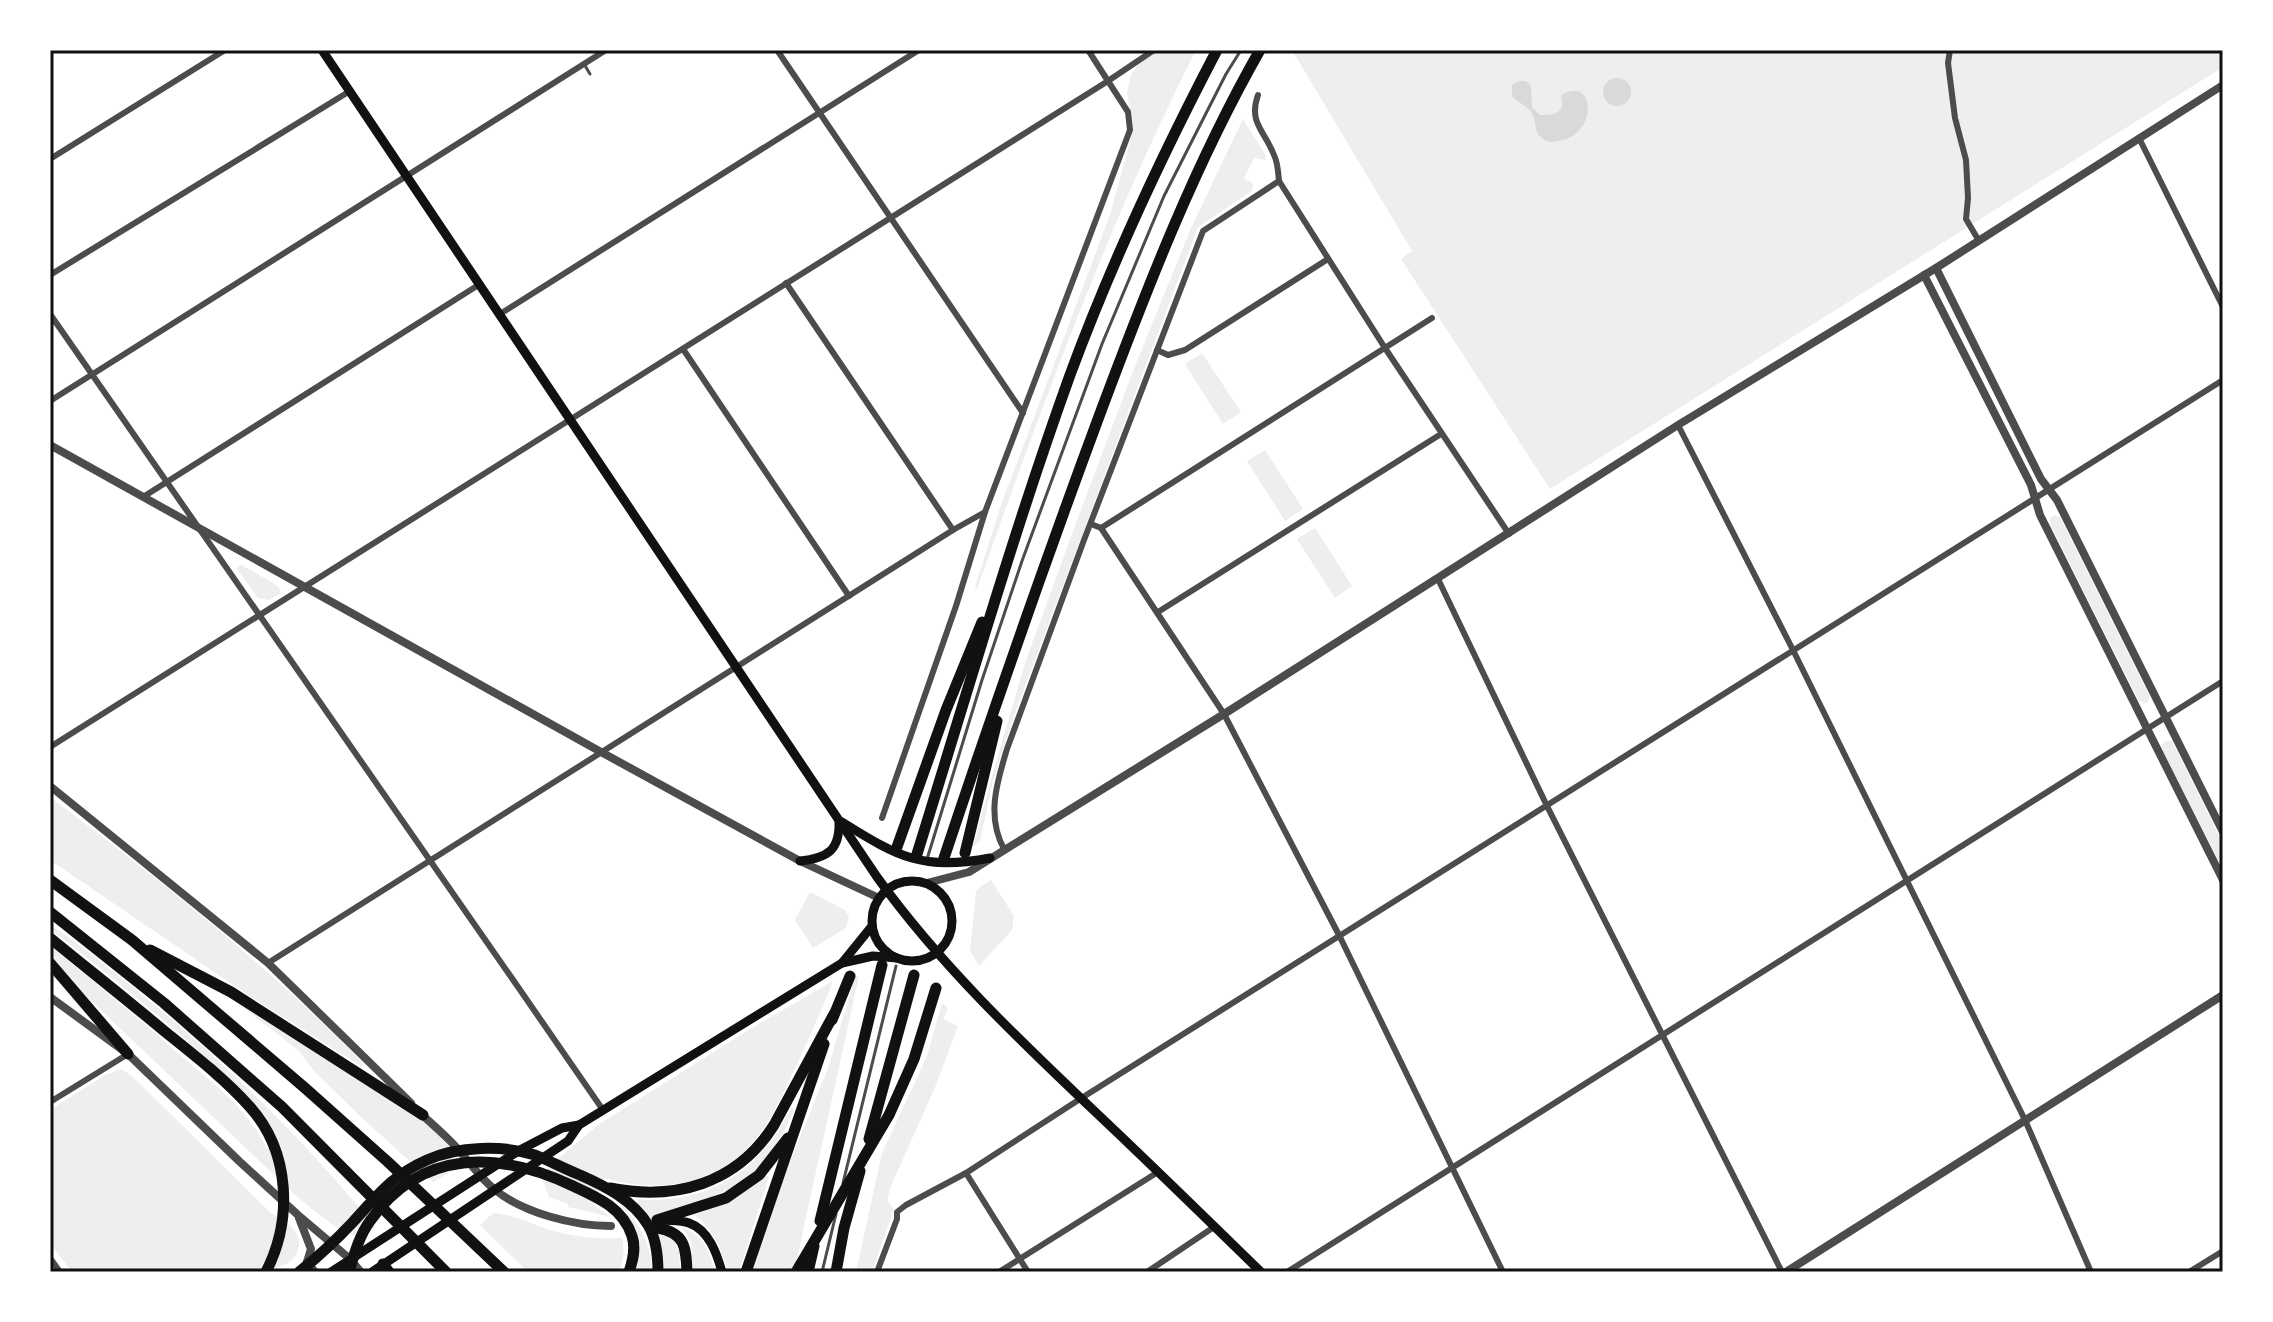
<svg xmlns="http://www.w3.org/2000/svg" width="2273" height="1322" font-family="'PT Sans Narrow',sans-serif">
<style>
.green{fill:#eee}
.water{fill:#d9d9d9}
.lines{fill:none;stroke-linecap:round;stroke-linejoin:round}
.service{stroke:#4c4c4c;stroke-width:3}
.minor{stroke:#4c4c4c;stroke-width:6}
.tertiary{stroke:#4c4c4c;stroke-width:8}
.secondary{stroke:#111;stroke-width:9}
.motorway{stroke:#111;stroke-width:11}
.neatline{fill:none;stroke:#111;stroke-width:3}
</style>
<rect width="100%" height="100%" fill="#fff"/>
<g class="green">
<path d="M1154,50h42c-88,174 -154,356 -219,539l-2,-2 25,-79 110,-293 23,-85 -6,-38 4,-17 8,-13z"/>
<polygon points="1292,50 2223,50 2223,67 1550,489 1401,259 1412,251"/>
<polygon points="1243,119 1266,156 1265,160 1254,158 1244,178 1253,184 1252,191 1198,227 1015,713 993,780 980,841 973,847 994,769 1025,663 1073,531 1133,371 1191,228"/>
<polygon points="1202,353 1241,412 1223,424 1185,364"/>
<polygon points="1265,450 1303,509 1285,521 1247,461"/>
<polygon points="2055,515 2061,519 2150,697 2147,703 2139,701 2050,524 2050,518"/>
<polygon points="1315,528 1352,586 1335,598 1297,539"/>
<polygon points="242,565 278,586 281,593 269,600 258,598 237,569 238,566"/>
<polygon points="2166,741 2171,741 2174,745 2223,843 2223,870 2162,749 2162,744"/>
<path d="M50,797c110,83 218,169 314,267l-3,2 -113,-71 -198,-135z"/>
<polygon points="991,880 1014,916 1012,930 979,966 970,951 976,892 979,888"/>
<polygon points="810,892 845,910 849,917 846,928 813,948 795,920"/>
<path d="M50,924c120,86 233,189 326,304l-9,7h-14l-14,-6 -21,-15 -25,-21 -227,-216 -16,-20v-11c42,34 84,68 124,104 35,30 73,57 93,99l12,-7c-17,-33 -40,-54 -67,-79 -52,-47 -106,-91 -162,-134z"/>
<polygon points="859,976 794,1272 751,1272 767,1219 828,1068 855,977"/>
<path d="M833,981c-10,27 -22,53 -34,79 -13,27 -25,57 -44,80 -39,46 -97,54 -151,38l-11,26 18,13 -43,-10v-3l-19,-7 -6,-17 4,-12 51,-43 152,-96z"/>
<polygon points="236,1002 411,1113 435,1131 459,1158 457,1168 433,1182 362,1118 315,1072 299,1051"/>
<polygon points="942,1003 948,1008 943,1019 958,1026 936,1085 890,1188 887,1201 894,1209 872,1272 856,1272 882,1153 927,1056"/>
<path d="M120,1069l8,4 9,8 135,133c13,8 32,17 26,36 -2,6 -6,11 -12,14 -23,11 -65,8 -91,8 -41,0 -82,0 -123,0l-22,-29v-133l55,-35z"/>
<path d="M791,1108l3,2c-30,71 -65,85 -137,104l2,18 14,6 6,14 1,20h-15c-2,-28 -10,-48 -28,-69l1,-4c71,6 122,-29 153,-91z"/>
<path d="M766,1176l3,1 -30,95h-11c-6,-22 -15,-44 -34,-57 28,-9 50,-21 72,-39z"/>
<path d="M618,1201c20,20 34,42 34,71h-16c8,-28 -2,-48 -18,-71z"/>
<path d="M493,1213c23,2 33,9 54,16 24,7 50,11 75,9 3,12 1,22 -2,34h-92l-48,-47z"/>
<path d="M683,1228c21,8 27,23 32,44h-22l-2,-30z"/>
</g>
<g class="water">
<circle cx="1617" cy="92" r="14"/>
<path d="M1519,81h7l5,5 1,21 8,8c8,0 21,0 22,-10 0,-4 -1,-7 -1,-10 33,-20 38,35 2,45 -6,2 -13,3 -18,0 -13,-7 -7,-18 -14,-28 -4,-6 -14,-10 -19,-16v-11z"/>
</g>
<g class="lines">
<g class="service">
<polyline points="584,64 590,74"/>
<polyline points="928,856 982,680 1022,561 1102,344 1164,196 1226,74 1241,50"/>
<polyline points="843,1183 896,966"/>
<polyline points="822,1272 836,1214"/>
</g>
<g class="minor">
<polyline points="777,50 1023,413"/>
<polyline points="1950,50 1948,63 1955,118 1966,160 1968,198 1966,219 1979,241"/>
<path d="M1258,95c-10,28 7,36 16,60 4,8 4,17 5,26l106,167 124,186"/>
<polyline points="2139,138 2223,307"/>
<polyline points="50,159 225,50"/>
<polyline points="50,275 350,91"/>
<polyline points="786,283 953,530"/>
<path d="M50,314c183,267 370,530 553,796"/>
<polyline points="500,314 919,50"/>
<polyline points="683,349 849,596"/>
<polyline points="1157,350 1168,355 1185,350 1328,259"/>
<polyline points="50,401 606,50"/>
<polyline points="1678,425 1793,650 2025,1120 2091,1272"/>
<polyline points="143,497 480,284"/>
<polyline points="1091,524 1101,528 1224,714 1340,937 1503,1272"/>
<polyline points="1101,528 1432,318"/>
<polyline points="1438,579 1547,806 1782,1272"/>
<polyline points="1158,612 1441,434"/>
<polyline points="50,747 1108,81 1154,50"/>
<polyline points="882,818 956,606 985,512 1130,130 1128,112 1088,50"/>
<path d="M1004,849c-18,-33 -7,-67 3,-100l77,-209 119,-309 76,-50"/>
<polyline points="268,963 953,530 985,512"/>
<polyline points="50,1102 128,1054"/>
<polyline points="966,1173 1028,1272"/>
<polyline points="50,1258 60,1272"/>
<polyline points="877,1272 897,1219 897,1212 906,1205 966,1173 1080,1099 2223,380"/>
<polyline points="999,1272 1158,1172"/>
<polyline points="1147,1272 1214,1227"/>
<polyline points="1287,1272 2223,681"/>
<polyline points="2189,1272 2223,1251"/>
</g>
<g class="tertiary">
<polyline points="1936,268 2041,479 2057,500 2223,832"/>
<polyline points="1924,275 2031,485 2040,515 2223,880"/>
<polyline points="50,445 601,752 800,861 879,898"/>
<polyline points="50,786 268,963 411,1103"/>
<polyline points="927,883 969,872 1224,714 1678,425 1936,268 2223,85"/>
<polyline points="50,997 128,1054 239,1161 298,1215 350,1259 361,1272"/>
<path d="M420,1113c12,11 25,22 36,34 13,14 24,31 38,42 29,24 80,37 117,37"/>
<polyline points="299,1218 311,1249 307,1262"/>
<polyline points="307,1262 315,1272"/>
<polyline points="1786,1272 2223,995"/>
</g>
<g class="secondary">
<path d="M322,50l555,827c72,100 163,182 252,267 44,42 88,85 132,128"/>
<path d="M842,822c56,35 81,49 148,36"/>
<path d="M800,861c28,-3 40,-11 39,-40"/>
<circle cx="912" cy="921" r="40"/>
<polyline points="842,963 872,926"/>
<path d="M662,1220c8,1 19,0 27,3 20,7 28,31 33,49"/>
<polyline points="331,1272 520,1150 562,1128 579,1125"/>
<polyline points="372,1272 568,1141 579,1125 842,963 873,956 897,958"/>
</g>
<g class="motorway">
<polyline points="897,847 946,710 982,622"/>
<polyline points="965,853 997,721"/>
<path d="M917,854c50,-160 96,-321 153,-479 41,-111 92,-220 147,-325"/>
<path d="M944,858c50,-150 102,-299 157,-447 46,-123 94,-247 159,-361"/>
<polyline points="50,880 132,940 305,1088 388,1162 504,1272"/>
<polyline points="50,912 164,1003 282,1107 446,1272"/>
<path d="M50,938c38,31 76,61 113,92 30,24 62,49 87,77 40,45 43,112 16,165"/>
<polyline points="150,950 231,992 423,1115"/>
<polyline points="50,963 128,1054"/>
<polyline points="832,1020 850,976"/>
<polyline points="869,1139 914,975"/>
<path d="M610,1188c65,13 127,-4 164,-63l60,-111"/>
<polyline points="657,1220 726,1198 759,1175 788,1138"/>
<polyline points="820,1221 882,965"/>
<path d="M658,1228c27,5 28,19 29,44"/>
<polyline points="383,1264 389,1272"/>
<path d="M299,1272c19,-15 37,-32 54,-50 25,-27 38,-46 74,-62 31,-14 76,-15 108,-5 15,6 30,14 45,20 25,11 53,25 68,50 8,13 10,32 10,47"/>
<path d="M349,1272c5,-17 10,-36 21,-51 51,-73 130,-70 203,-35 24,11 50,22 59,50 4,12 1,24 -3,36"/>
<polyline points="746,1272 824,1044"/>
<polyline points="796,1272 889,1115 914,1059 936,988"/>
<polyline points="808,1272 814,1246"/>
<polyline points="836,1272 844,1228 860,1171"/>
</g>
</g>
<rect width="2273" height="1322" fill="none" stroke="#ffffff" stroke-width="104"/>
<rect x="52" y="52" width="2169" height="1218" class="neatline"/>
</svg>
